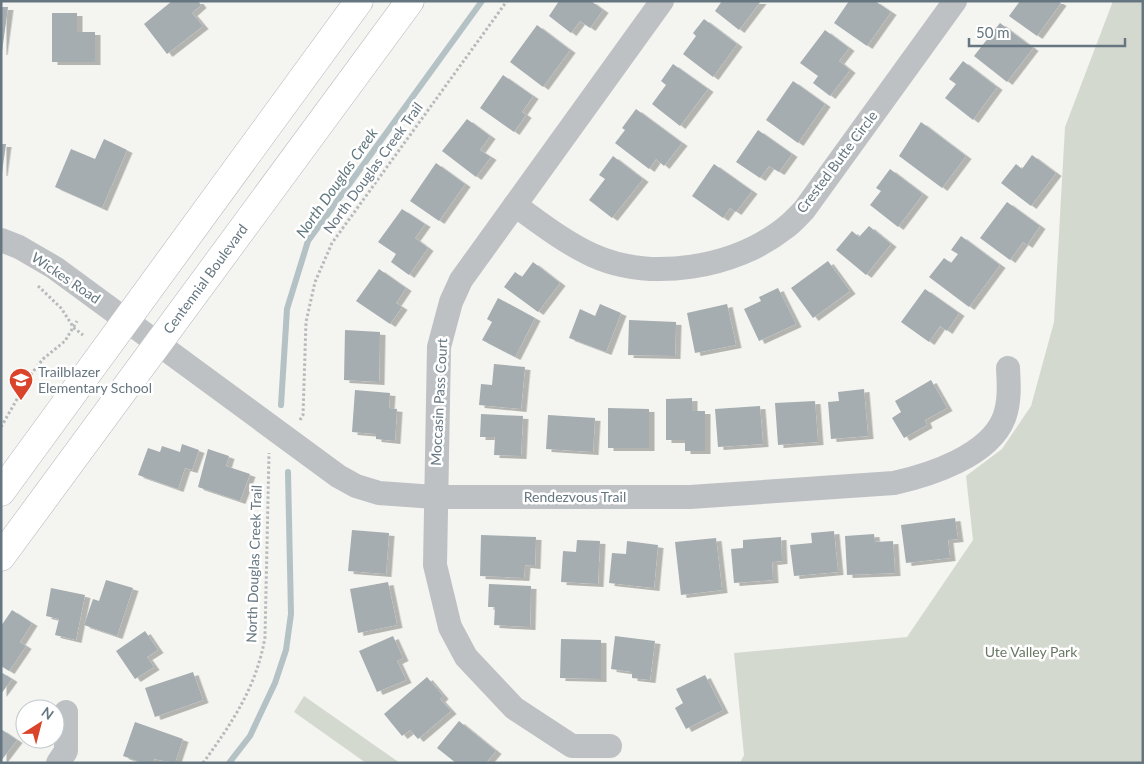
<svg xmlns="http://www.w3.org/2000/svg" width="1144" height="764" font-family="Lato,sans-serif">
<style>
.green{fill:#d4d9d0}
.lines{fill:none;stroke-linecap:round;stroke-linejoin:round}
.stream{stroke:#b4c2c5;stroke-width:6}
.building{fill:#a5adb1;filter:url(#shadow)}
.secondary-casing{stroke:#b0b5b9;stroke-width:29}
.path{stroke:#b7babc;stroke-width:3;stroke-dasharray:2.5 2.5;stroke-linecap:butt}
.minor{stroke:#bdc1c4;stroke-width:24}
.secondary{stroke:#fff;stroke-width:28}
.labels{text-anchor:middle;stroke-width:5;stroke-linejoin:round;paint-order:stroke}
.street-label{font-size:14px;fill:#657680;stroke:#fff}
.poi-label{font-size:14px;fill:#657680;stroke:#fff;text-anchor:start}
.park-label{font-size:14px;fill:#697863;stroke:#fff}
.water-label{font-size:15px;font-style:italic;fill:#60787e;stroke:#fff}
</style>
<defs>
<filter id="shadow"><feDropShadow dx="5.5" dy="3" stdDeviation="0" flood-color="#0004"/></filter>
</defs>
<rect width="100%" height="100%" fill="#f4f4f0"/>
<g class="green">
<polygon points="1113,1 1143,1 1143,763 740,763 744,755 734,653 907,637 973,540 966,476 1002,449 1031,406 1054,322 1065,127"/>
<polygon points="304,696 400,763 366,763 294,712"/>
</g>
<g class="lines">
<g class="stream">
<polyline points="281,405 287,309 308,241 482,1"/>
<polyline points="229,763 250,736 275,683 286,650 291,614 288,472"/>
</g>
</g>
<g class="building">
<polygon points="172,1 198,1 201,5 192,13 203,26 167,54 144,24"/>
<polygon points="559,1 591,1 603,10 590,28 580,21 571,33 549,16"/>
<polygon points="722,1 761,1 739,30 715,11"/>
<polygon points="849,1 875,1 891,12 867,46 834,23"/>
<polygon points="1020,1 1058,1 1061,3 1037,36 1009,16"/>
<polygon points="1,7 8,7 2,52 1,52"/>
<polygon points="52,13 77,13 77,32 95,32 95,62 52,62"/>
<polygon points="704,19 737,44 713,77 683,54 696,36 693,33"/>
<polygon points="1000,23 1033,48 1007,82 974,56"/>
<polygon points="537,25 570,50 543,87 510,62"/>
<polygon points="825,30 849,48 839,61 850,70 830,96 813,83 818,76 800,63"/>
<polygon points="963,61 997,87 973,120 945,98 956,84 949,79"/>
<polygon points="673,64 708,89 680,126 652,104 666,85 661,81"/>
<polygon points="503,75 533,96 522,112 526,115 514,132 480,108"/>
<polygon points="793,81 825,104 798,143 766,120"/>
<polygon points="636,109 682,143 664,166 656,159 649,169 615,143 625,130 622,128"/>
<polygon points="467,119 490,136 480,150 491,157 476,177 442,151"/>
<polygon points="921,122 966,156 942,188 899,156"/>
<polygon points="758,130 792,154 779,172 769,166 760,178 736,162"/>
<polygon points="104,139 127,150 102,208 55,187 71,149 95,159"/>
<polygon points="1,144 6,144 2,173 1,173"/>
<polygon points="1032,155 1056,173 1031,206 1001,183 1016,164 1022,169"/>
<polygon points="613,156 643,179 612,218 589,200 605,179 599,175"/>
<polygon points="436,163 465,184 439,221 410,201"/>
<polygon points="714,164 752,191 736,212 730,208 723,218 692,196"/>
<polygon points="890,169 923,194 898,227 870,205 881,191 876,188"/>
<polygon points="1007,202 1040,226 1027,245 1023,242 1010,260 980,238"/>
<polygon points="402,209 425,224 415,238 428,248 409,275 391,262 396,254 378,242"/>
<polygon points="869,226 891,244 866,275 836,250 852,231 859,237"/>
<polygon points="961,236 1000,265 969,307 929,277 944,258 951,263 958,254 951,250"/>
<polygon points="828,261 850,291 813,318 791,288"/>
<polygon points="533,262 560,283 538,312 504,287 515,272 522,277"/>
<polygon points="379,269 406,288 396,303 402,307 390,324 356,301"/>
<polygon points="778,288 796,324 759,341 744,309 761,301 759,297"/>
<polygon points="925,289 959,313 947,331 940,326 929,342 901,322"/>
<polygon points="498,298 535,318 515,357 482,340 492,322 487,319"/>
<polygon points="600,304 621,313 606,352 569,338 580,309 595,316"/>
<polygon points="727,304 736,345 695,353 687,313"/>
<polygon points="629,320 676,322 675,356 628,355"/>
<polygon points="345,330 380,332 379,382 344,380"/>
<polygon points="494,364 525,367 521,409 479,405 481,384 492,385"/>
<polygon points="931,380 947,408 925,420 927,425 904,438 892,418 901,412 895,401"/>
<polygon points="864,389 868,436 831,439 828,402 839,401 838,392"/>
<polygon points="355,390 390,393 389,408 397,409 395,441 376,439 376,434 352,432"/>
<polygon points="692,398 692,411 705,411 705,451 685,451 685,440 666,440 666,399"/>
<polygon points="815,401 818,442 778,445 775,403"/>
<polygon points="760,406 763,444 718,447 715,409"/>
<polygon points="608,408 649,409 649,448 608,448"/>
<polygon points="481,414 523,416 521,456 494,455 495,437 480,437"/>
<polygon points="548,415 595,418 593,452 546,449"/>
<polygon points="182,444 199,450 192,470 185,468 178,489 138,475 148,448 160,452 162,446 180,452"/>
<polygon points="208,449 229,456 226,466 250,474 240,501 198,487"/>
<polygon points="955,518 958,539 948,540 950,558 906,563 901,525"/>
<polygon points="352,530 389,533 386,574 348,571"/>
<polygon points="834,531 838,572 794,576 790,545 812,543 811,533"/>
<polygon points="874,534 875,542 893,541 895,573 847,575 845,536"/>
<polygon points="481,535 536,537 535,566 525,565 524,578 480,576"/>
<polygon points="781,537 782,561 772,562 773,580 734,583 731,549 743,548 743,540"/>
<polygon points="716,538 722,590 681,595 675,542"/>
<polygon points="577,540 600,541 598,584 561,582 563,551 576,552"/>
<polygon points="627,541 658,545 654,588 609,583 612,553 626,554"/>
<polygon points="106,580 133,588 117,636 84,625 93,599 99,601"/>
<polygon points="388,582 397,625 358,633 350,589"/>
<polygon points="489,584 531,586 530,627 494,625 495,607 488,607"/>
<polygon points="51,588 85,595 76,640 55,635 59,619 46,616"/>
<polygon points="12,610 32,623 20,642 26,646 9,671 1,666 1,626"/>
<polygon points="145,631 158,650 147,657 154,667 135,679 116,651"/>
<polygon points="393,636 403,658 397,661 406,680 377,692 359,651"/>
<polygon points="615,636 655,641 650,680 632,678 632,672 611,669"/>
<polygon points="561,639 601,640 601,679 560,678"/>
<polygon points="1,672 12,679 1,694"/>
<polygon points="193,672 203,700 155,717 145,688"/>
<polygon points="705,675 723,710 686,729 675,708 683,703 676,689"/>
<polygon points="427,677 443,696 440,699 451,711 418,739 410,730 402,736 384,714"/>
<polygon points="459,721 496,751 486,763 456,763 437,748"/>
<polygon points="135,722 183,739 175,763 154,759 153,763 143,763 123,756"/>
<polygon points="1,729 17,740 1,761"/>
</g>
<g class="lines">
<defs>
<g id="secondary">
<polyline points="1,492 359,1"/>
<path id="s1" d="M1,557l409,-556"/>
</g>
</defs>
<use href="#secondary" class="secondary-casing"/>
<g class="path">
<polyline points="38,286 61,308 74,328 83,335"/>
<polyline points="300,420 303,415 306,322 315,282 332,243 507,1"/>
<polyline points="1,427 32,373 43,359 65,341 77,321"/>
<path d="M203,763c29,-40 54,-77 62,-126l4,-184"/>
</g>
<g class="minor">
<path d="M515,205c25,18 49,37 77,50 59,27 143,13 193,-27 7,-5 13,-12 19,-18l151,-209"/>
<path d="M1,240l18,7 36,21 283,208 18,10 23,7 56,4h255l204,-14c36,-8 95,-27 110,-65 6,-16 5,-33 4,-50"/>
<polyline points="610,746 572,746 514,708 466,657 450,627 435,565 439,347 451,302 461,280 662,1"/>
<polyline points="58,763 66,751 66,712"/>
</g>
<use href="#secondary" class="secondary"/>
</g>
<defs>
<symbol id="school-pin" viewBox="-11 -11 22 30"><path d="M0 17L-7.5 6A9.5 9.5 0 1 1 7.5 6Z" fill="#da442a" stroke="#fff"/><path d="M0-5L7-2L0 1L-7-2ZM-4 1L0 2.5L4 1V4Q0 6-4 4Z" fill="#fff"/></symbol>
</defs>
<g fill-rule="evenodd">
<use href="#school-pin" x="7" y="366" width="28" height="38"/>
</g>
<g class="labels">
<g class="street-label">
<text transform="translate(837 162) rotate(-53)" y="5">Crested Butte Circle</text>
<text transform="translate(373 168) rotate(-54)" y="5">North Douglas Creek Trail</text>
<text transform="translate(66 278) rotate(34)" y="5">Wickes Road</text>
<text dy="5" stroke="none"><textPath href="#s1" startOffset="345">Centennial Boulevard</textPath></text>
<text transform="translate(439 402) rotate(-87)" y="5">Moccasin Pass Court</text>
<text x="575" y="502">Rendezvous Trail</text>
<text transform="translate(254 564) rotate(-88)" y="5">North Douglas Creek Trail</text>
</g>
<g class="poi-label">
<text x="38" y="377">Trailblazer<tspan x="38" dy="16">Elementary School</tspan></text>
</g>
<g class="park-label">
<text x="1031" y="657">Ute Valley Park</text>
</g>
<g class="water-label">
<text transform="translate(337 183) rotate(-55)" y="5">North Douglas Creek</text>
</g>
</g>
<rect width="1144" height="764" fill="none" stroke="#657680" stroke-width="5"/>
<g transform="translate(40 724) rotate(36)"><circle r="24" fill="#ffffff" stroke="#c1c8cc"/>
<path d="M0-4L9 19L0 12L-9 19Z" fill="#da442a"/>
<text y="-8" font-size="14" font-weight="bold" text-anchor="middle" fill="#657680">N</text>
</g>
<path d="M969 38v8h156v-8" fill="none" stroke="#657680" stroke-width="2.5"/>
<text x="976" y="38" font-size="15" fill="#657680" stroke="#ffffff" stroke-width="4" paint-order="stroke">50 m</text>
</svg>
